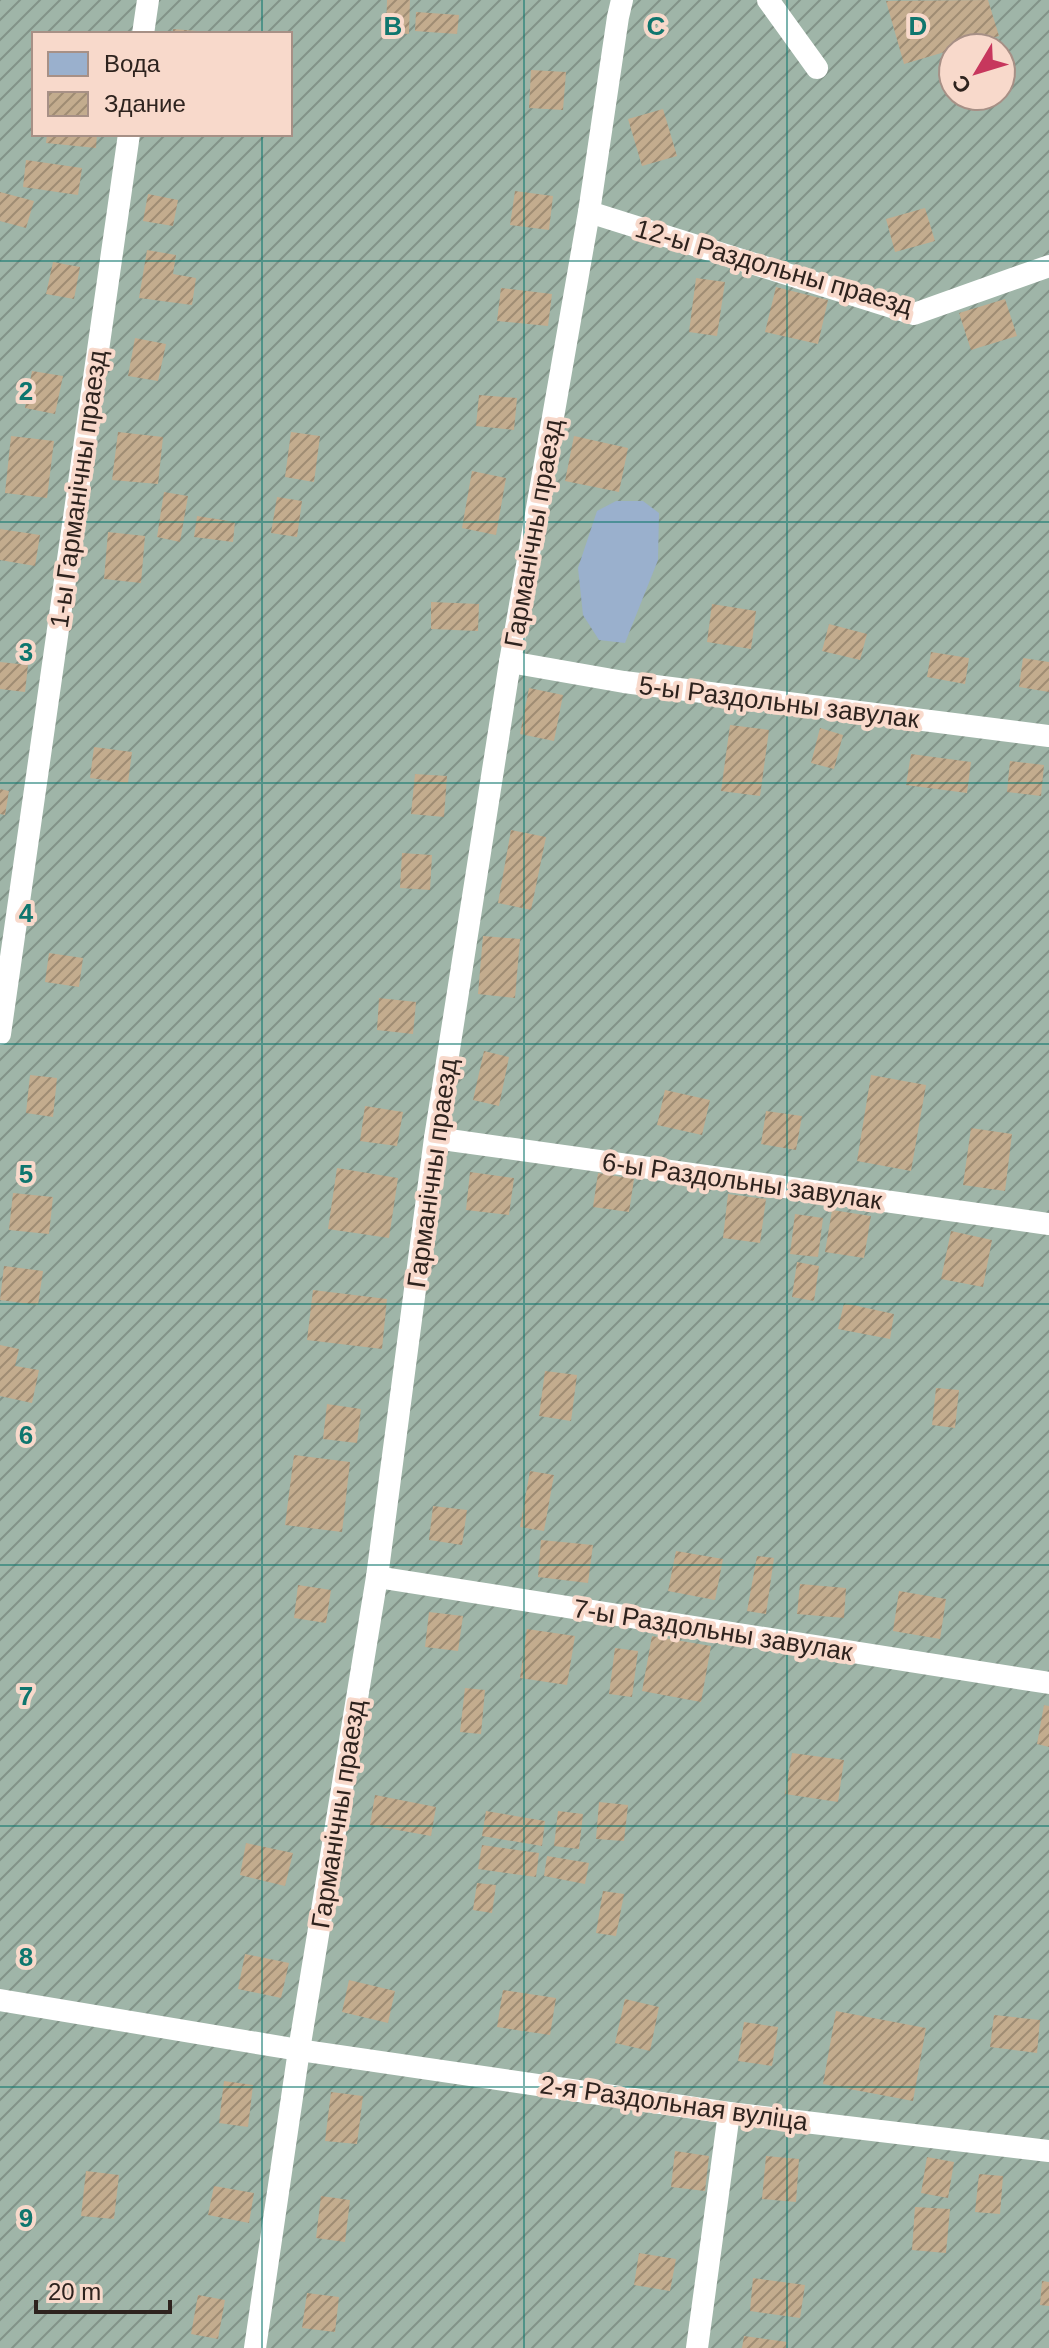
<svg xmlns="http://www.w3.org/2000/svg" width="1049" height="2348" font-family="Arial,sans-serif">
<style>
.garden{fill:url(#garden-furrows);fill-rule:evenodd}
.water{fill:#9ab0cd}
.building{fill:url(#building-hatch)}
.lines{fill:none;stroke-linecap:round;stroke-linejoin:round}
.lane{stroke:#fff;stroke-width:22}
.grid{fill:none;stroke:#0f766e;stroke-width:2;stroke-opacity:0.55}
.labels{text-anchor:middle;stroke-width:8;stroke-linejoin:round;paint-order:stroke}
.street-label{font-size:26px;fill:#2e231e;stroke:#f8d9cb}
.grid-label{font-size:26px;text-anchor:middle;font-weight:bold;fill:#0f766e;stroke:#f8d9cb;stroke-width:8;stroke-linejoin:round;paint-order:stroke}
</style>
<defs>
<pattern id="garden-furrows" width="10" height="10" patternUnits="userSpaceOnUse" patternTransform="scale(2)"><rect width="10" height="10" fill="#9fb5a8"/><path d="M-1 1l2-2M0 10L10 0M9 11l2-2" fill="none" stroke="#829388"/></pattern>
<pattern id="building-hatch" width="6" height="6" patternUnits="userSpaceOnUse" patternTransform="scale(2)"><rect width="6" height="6" fill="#c3ac8e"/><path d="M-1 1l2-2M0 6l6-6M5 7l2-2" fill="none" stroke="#9f8c73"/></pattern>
</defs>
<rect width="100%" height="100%" fill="#f8d9cb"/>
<path class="garden" d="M0,0h1049v2348h-1049zM34,34h256v100h-256zM953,48h48v48h-48z"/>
<polygon class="water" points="616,501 643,501 659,513 658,560 625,643 599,640 583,615 578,568 597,511"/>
<g class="building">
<polygon points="387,0 410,0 409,34 386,32"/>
<polygon points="988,0 999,36 904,64 886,1"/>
<polygon points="416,12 459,15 457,34 415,31"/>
<polygon points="173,29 209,32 209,34 173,34"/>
<polygon points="531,70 566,72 563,110 529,108"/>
<polygon points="663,109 677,156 642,166 628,119"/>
<polygon points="47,134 97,134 96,148 46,143"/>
<polygon points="26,160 82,168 78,195 23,187"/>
<polygon points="515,191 553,196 549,230 510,225"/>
<polygon points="0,192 34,201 26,228 0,221"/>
<polygon points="148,194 178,200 173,226 143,221"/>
<polygon points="925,208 935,241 895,252 886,219"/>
<polygon points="147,250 176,255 173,274 196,278 192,305 139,298"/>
<polygon points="53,262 80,267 74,299 46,294"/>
<polygon points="696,278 725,282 717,336 689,332"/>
<polygon points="776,287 828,300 818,344 765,332"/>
<polygon points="501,288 552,294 548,326 497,321"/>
<polygon points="1005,299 1017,336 971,350 959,313"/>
<polygon points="135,338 166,344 158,381 128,376"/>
<polygon points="32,371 63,376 55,414 25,408"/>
<polygon points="479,395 517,398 514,430 476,426"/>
<polygon points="118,432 163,437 158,484 112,480"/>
<polygon points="291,432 320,436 314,482 285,477"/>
<polygon points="11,436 54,441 47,498 5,493"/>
<polygon points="574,436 628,448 619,492 565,481"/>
<polygon points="472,471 506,478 496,535 462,528"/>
<polygon points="164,492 188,496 180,542 157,537"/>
<polygon points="277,497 302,501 297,537 271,533"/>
<polygon points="197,516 235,522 233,542 194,537"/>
<polygon points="0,529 40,535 35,566 0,560"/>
<polygon points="108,532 145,536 141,583 104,579"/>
<polygon points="431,602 479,604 478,631 431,629"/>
<polygon points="712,604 756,611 751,649 707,642"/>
<polygon points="829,624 867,634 860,660 822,651"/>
<polygon points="931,652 969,658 965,684 927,677"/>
<polygon points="1023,658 1049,662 1049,692 1019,687"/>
<polygon points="0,662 28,665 25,692 0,689"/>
<polygon points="529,688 563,695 554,741 520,734"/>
<polygon points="730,725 769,730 760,796 721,791"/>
<polygon points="820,728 843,735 834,769 811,763"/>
<polygon points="94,747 132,752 128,783 90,778"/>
<polygon points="911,754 971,762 967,793 906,785"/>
<polygon points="1010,761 1044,765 1041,796 1007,792"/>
<polygon points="415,774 447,776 444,817 411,814"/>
<polygon points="0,789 9,791 5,815 0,814"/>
<polygon points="511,830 546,837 531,910 498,903"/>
<polygon points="402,853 432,855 430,890 400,888"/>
<polygon points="483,936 520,939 515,998 478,994"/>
<polygon points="49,953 83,958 79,987 45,982"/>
<polygon points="379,998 416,1002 413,1034 377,1030"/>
<polygon points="484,1051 509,1057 499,1106 473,1100"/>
<polygon points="30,1075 57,1078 53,1117 26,1113"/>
<polygon points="871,1075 926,1085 911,1171 857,1161"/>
<polygon points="665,1090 710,1100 702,1135 657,1125"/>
<polygon points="365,1106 403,1112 397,1146 360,1141"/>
<polygon points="766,1111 802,1116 796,1150 761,1144"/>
<polygon points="971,1128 1012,1134 1005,1191 963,1185"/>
<polygon points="337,1168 398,1178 389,1238 328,1229"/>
<polygon points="470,1172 514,1178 509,1215 466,1210"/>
<polygon points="598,1173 634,1179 629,1212 593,1207"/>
<polygon points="13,1193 53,1197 49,1234 9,1230"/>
<polygon points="728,1194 766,1199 760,1243 723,1238"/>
<polygon points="832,1210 871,1216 864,1258 825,1252"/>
<polygon points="795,1214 823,1218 818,1257 790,1254"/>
<polygon points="951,1231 992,1240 983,1287 941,1279"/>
<polygon points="797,1262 819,1266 814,1301 792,1297"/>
<polygon points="4,1266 43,1271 38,1305 0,1300"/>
<polygon points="313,1290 387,1299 382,1349 307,1340"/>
<polygon points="844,1303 894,1314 890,1339 838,1329"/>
<polygon points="0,1345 19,1349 15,1366 39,1370 32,1403 0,1396"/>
<polygon points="545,1371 577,1375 571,1421 539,1416"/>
<polygon points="936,1388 959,1390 955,1428 932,1425"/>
<polygon points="327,1404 361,1409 357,1443 323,1439"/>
<polygon points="294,1455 350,1462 342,1532 285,1525"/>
<polygon points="530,1471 554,1475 544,1531 520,1527"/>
<polygon points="433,1506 467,1510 462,1545 429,1540"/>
<polygon points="541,1540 593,1545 588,1583 538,1577"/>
<polygon points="676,1551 723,1559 715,1600 668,1591"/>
<polygon points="757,1556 774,1558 766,1614 747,1611"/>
<polygon points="800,1584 846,1588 844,1618 797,1614"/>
<polygon points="298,1585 331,1590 326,1623 294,1618"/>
<polygon points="899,1591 946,1599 940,1639 893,1631"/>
<polygon points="429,1612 463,1616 458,1651 425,1647"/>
<polygon points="527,1629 575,1636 567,1685 520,1678"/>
<polygon points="652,1636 711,1646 701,1702 642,1691"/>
<polygon points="615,1648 638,1651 632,1697 609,1694"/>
<polygon points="465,1688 485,1690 481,1734 460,1732"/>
<polygon points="1044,1705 1049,1706 1049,1747 1037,1744"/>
<polygon points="792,1753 844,1760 838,1802 785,1794"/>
<polygon points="375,1795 436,1807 431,1836 370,1825"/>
<polygon points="599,1802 628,1805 624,1841 596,1839"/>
<polygon points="486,1811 545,1821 542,1846 482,1836"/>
<polygon points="558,1811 583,1814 579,1849 554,1846"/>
<polygon points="246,1843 293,1853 285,1886 240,1875"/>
<polygon points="482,1845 539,1853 536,1877 478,1869"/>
<polygon points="547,1856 589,1863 585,1884 544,1876"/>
<polygon points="477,1883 496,1885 492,1913 473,1910"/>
<polygon points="603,1891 624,1894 616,1936 596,1933"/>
<polygon points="245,1954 289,1963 281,1998 238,1989"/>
<polygon points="349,1980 395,1991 388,2023 342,2012"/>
<polygon points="503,1990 556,1998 550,2035 497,2027"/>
<polygon points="625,1999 659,2007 650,2051 615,2043"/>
<polygon points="836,2011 926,2028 913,2101 823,2084"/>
<polygon points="994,2015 1040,2020 1037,2053 990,2047"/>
<polygon points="744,2022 778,2027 772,2066 738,2061"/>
<polygon points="224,2081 253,2085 248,2127 219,2123"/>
<polygon points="331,2092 363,2096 357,2144 325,2141"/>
<polygon points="675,2151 709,2156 705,2191 671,2187"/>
<polygon points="766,2156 799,2159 796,2202 762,2199"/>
<polygon points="927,2157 954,2162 948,2198 921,2193"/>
<polygon points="86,2171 119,2175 114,2219 81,2216"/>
<polygon points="979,2174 1003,2176 1000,2214 975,2212"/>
<polygon points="214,2186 254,2193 249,2223 208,2215"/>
<polygon points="321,2196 350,2200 345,2242 316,2238"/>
<polygon points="915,2207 950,2209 946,2253 912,2250"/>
<polygon points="639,2253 676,2259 670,2291 634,2285"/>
<polygon points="753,2278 805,2285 800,2318 750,2311"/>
<polygon points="1042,2281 1049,2282 1049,2306 1040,2305"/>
<polygon points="307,2293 339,2297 335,2332 302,2328"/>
<polygon points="198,2295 225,2300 218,2339 191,2334"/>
<polygon points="744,2336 787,2342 786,2348 742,2348"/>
</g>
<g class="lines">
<g class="lane">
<polyline points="768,0 817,68"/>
<polyline points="143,34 148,0"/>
<polyline points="589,212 914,314 1049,266"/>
<polyline points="510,662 624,682 1049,736"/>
<polyline points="0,1034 129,134"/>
<polyline points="435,1138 1049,1224"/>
<polyline points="377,1577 1049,1683"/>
<polyline points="0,2000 299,2050 729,2113 1049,2151"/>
<polyline points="255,2348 299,2050 377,1577 435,1138 510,662 589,212 618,17 622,0"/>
<polyline points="697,2348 729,2113"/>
</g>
</g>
<path class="grid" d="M262,0v34M524,0v2348M787,0v2348M262,134v2214M0,261h1049M0,522h1049M0,783h1049M0,1044h1049M0,1304h1049M0,1565h1049M0,1826h1049M0,2087h1049"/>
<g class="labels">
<g class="street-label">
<text transform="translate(774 267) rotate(16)" y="9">12-ы Раздольны праезд</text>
<text transform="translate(78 489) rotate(-82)" y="9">1-ы Гарманічны праезд</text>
<text transform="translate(533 533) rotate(-80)" y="9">Гарманічны праезд</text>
<text transform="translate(779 702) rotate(7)" y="9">5-ы Раздольны завулак</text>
<text transform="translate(432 1173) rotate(-82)" y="9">Гарманічны праезд</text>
<text transform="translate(742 1181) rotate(8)" y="9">6-ы Раздольны завулак</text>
<text transform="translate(713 1630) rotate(9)" y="9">7-ы Раздольны завулак</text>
<text transform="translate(338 1814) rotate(-81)" y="9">Гарманічны праезд</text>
<text transform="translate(674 2103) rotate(8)" y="9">2-я Раздольная вуліца</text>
</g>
</g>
<g class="grid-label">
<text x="393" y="35">B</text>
<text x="656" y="35">C</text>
<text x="918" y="35">D</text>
<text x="26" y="400">2</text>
<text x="26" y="661">3</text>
<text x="26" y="922">4</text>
<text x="26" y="1183">5</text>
<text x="26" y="1444">6</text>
<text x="26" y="1705">7</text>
<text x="26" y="1966">8</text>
<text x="26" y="2227">9</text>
</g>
<rect x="32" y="32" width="260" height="104" fill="#f8d9cb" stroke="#a79086" stroke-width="2"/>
<rect x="48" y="52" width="40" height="24" fill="#9ab0cd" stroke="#a79086" stroke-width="2"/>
<text x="104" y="72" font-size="24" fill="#2e231e">Вода</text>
<rect x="48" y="92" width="40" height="24" fill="url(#building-hatch)" stroke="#a79086" stroke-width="2"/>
<text x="104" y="112" font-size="24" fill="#2e231e">Здание</text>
<g transform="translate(977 72) rotate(232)"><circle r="38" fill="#f8d9cb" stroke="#a79086" stroke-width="2"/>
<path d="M0-6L14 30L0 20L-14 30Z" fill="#c7375d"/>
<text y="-12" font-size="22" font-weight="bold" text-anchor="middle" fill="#2e231e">С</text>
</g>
<path d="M36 2300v12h134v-12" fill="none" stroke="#2e231e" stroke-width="4"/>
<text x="48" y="2300" font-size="24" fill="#2e231e" stroke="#f8d9cb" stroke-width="6" paint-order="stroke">20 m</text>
</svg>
